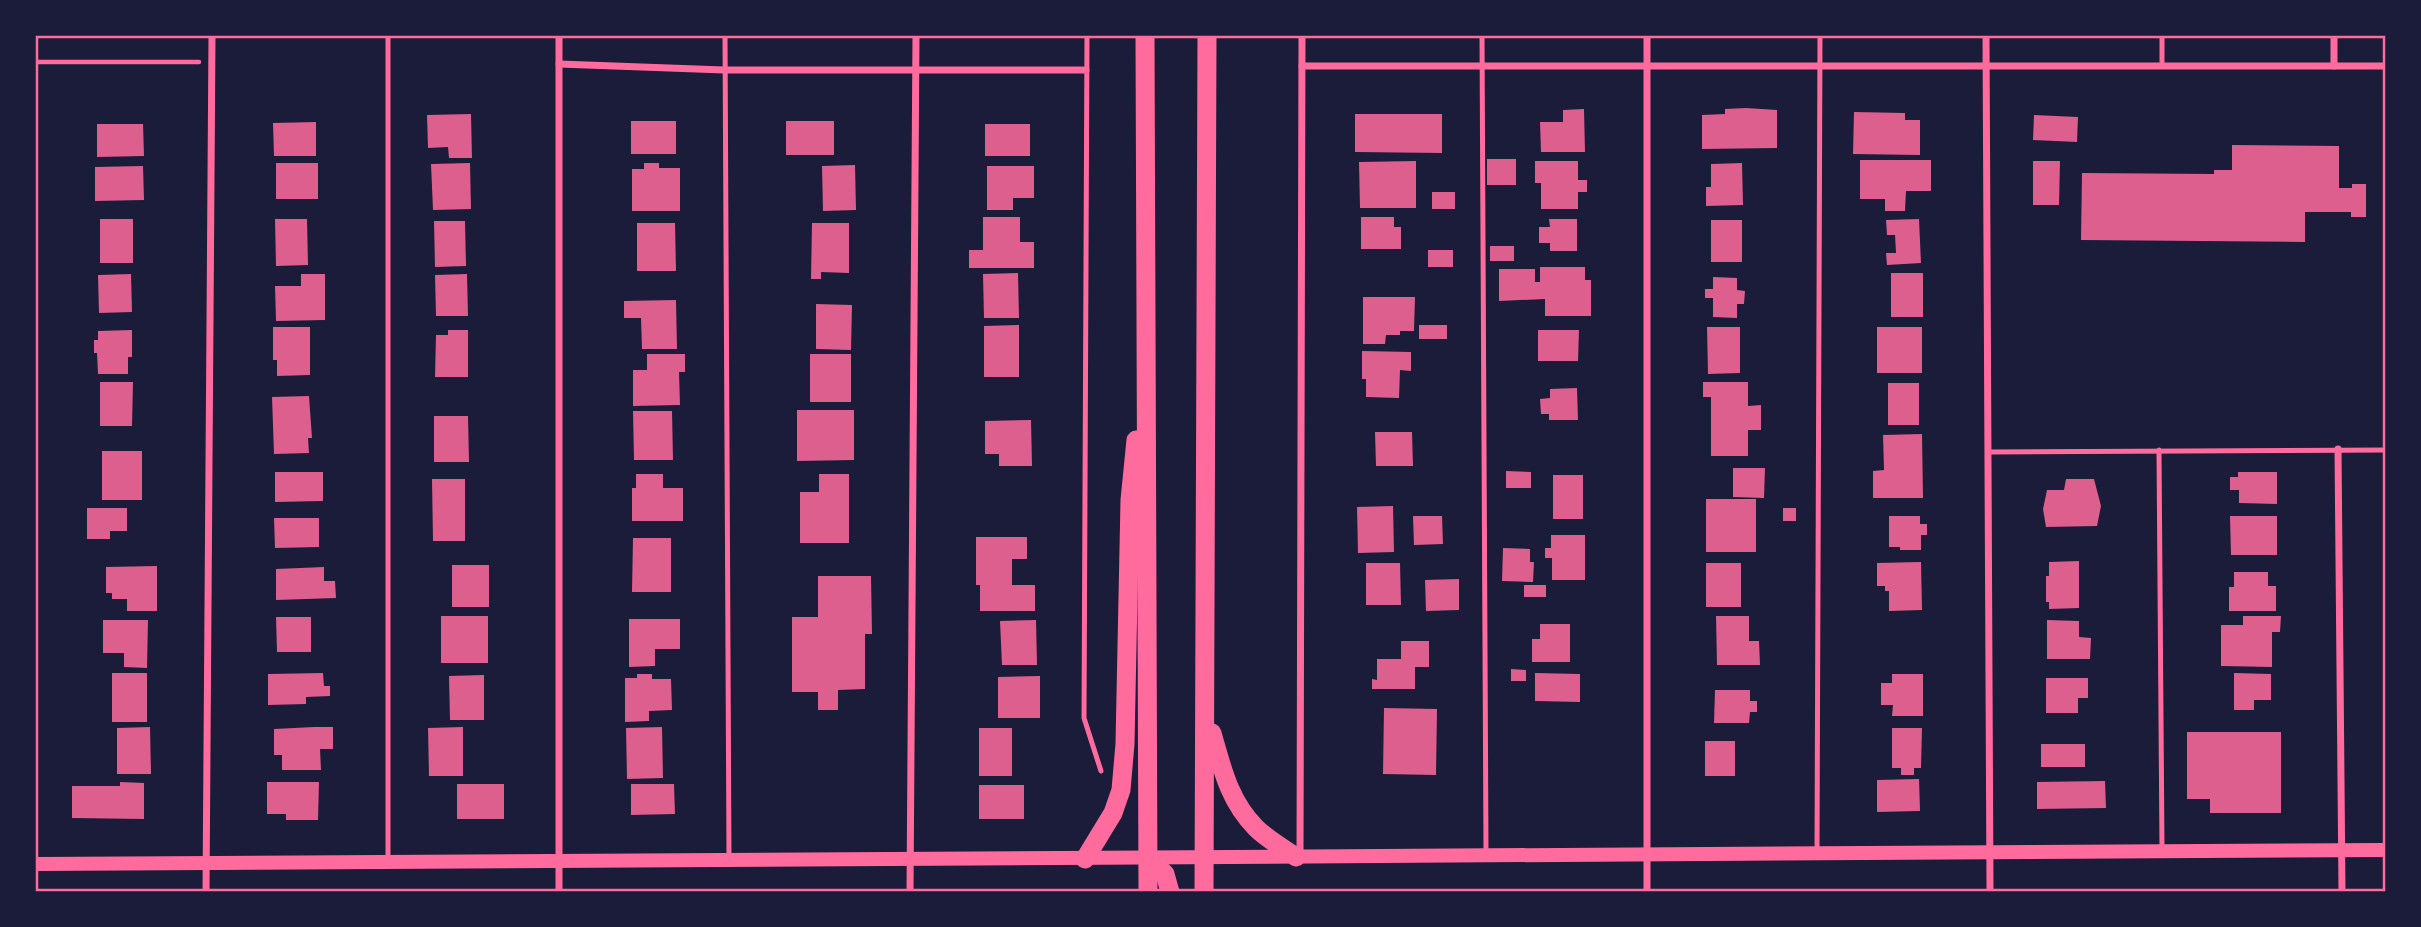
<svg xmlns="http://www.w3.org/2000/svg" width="2421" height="927" font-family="'Open Sans',sans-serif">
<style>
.building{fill:#dd5f8e}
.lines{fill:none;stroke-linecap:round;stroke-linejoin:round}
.path{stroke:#ff6b9d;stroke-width:4.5}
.service{stroke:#ff6b9d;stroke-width:5}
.minor{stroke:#ff6b9d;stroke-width:7}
.secondary{stroke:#ff6b9d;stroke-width:14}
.trunk{stroke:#ff6b9d;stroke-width:19}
.neatline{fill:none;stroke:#ff6b9d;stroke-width:2.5}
</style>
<rect width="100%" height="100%" fill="#1b1b3a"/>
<g class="building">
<polygon points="1746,108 1777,110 1777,148 1702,149 1702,115 1725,114 1725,109"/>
<polygon points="1584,109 1585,152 1541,152 1540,122 1563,122 1563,110"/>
<polygon points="1854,112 1905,113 1905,120 1920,120 1920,155 1853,154"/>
<polygon points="471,114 472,158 449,158 448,147 428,148 427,115"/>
<polygon points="1355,114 1442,114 1442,153 1355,152"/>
<polygon points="2034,115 2078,117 2077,142 2033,140"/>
<rect x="631" y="121" width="45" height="33"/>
<rect x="786" y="121" width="48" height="34"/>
<polygon points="316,122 316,156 274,156 273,123"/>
<polygon points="97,124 143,124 144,156 97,157"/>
<rect x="985" y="124" width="45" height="32"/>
<polygon points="2232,145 2339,146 2339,188 2352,188 2352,184 2366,184 2366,217 2351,217 2351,212 2305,212 2305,242 2081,240 2082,173 2214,174 2214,170 2232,170"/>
<rect x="1487" y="159" width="29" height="26"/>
<polygon points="1860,160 1931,160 1931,191 1906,191 1905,211 1885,211 1885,199 1860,199"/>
<polygon points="1416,161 1416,208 1360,208 1359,162"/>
<polygon points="1535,161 1578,161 1578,180 1587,180 1587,192 1578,192 1578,209 1541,209 1541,183 1535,183"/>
<polygon points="2033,161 2060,161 2059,205 2033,205"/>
<rect x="276" y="163" width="42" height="36"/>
<polygon points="470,163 471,209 433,210 431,164"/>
<polygon points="644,163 659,163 659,168 680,168 680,211 632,211 632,169 644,169"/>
<polygon points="1742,163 1743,205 1706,206 1706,187 1711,187 1711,164"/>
<polygon points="855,165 856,210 823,211 822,166"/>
<polygon points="143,166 144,200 95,201 95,167"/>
<polygon points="987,166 1034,166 1034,198 1013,198 1013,210 987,210"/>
<rect x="1432" y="192" width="23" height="17"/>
<polygon points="983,217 1020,217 1020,242 1034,242 1034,268 969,268 969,250 983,250"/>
<polygon points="1361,217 1394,217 1394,227 1401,227 1401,249 1361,249"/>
<rect x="100" y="219" width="33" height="44"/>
<polygon points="275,219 307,219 308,265 276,266"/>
<polygon points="1549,219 1577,219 1577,251 1550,251 1550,243 1539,243 1539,227 1550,227"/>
<polygon points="1919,219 1921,263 1887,265 1886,253 1896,253 1895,235 1887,235 1886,220"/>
<rect x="1711" y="220" width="31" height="42"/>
<polygon points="434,221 465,221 466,266 435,267"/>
<polygon points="637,223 675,223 676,271 637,271"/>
<polygon points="812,223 849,223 849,273 821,272 821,279 811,279"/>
<rect x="1490" y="246" width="24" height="15"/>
<rect x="1428" y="250" width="25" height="17"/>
<polygon points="1540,267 1585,267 1585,280 1591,280 1591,316 1545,316 1545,299 1499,301 1499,269 1535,269 1535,282 1540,282"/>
<polygon points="1018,273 1019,318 984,318 983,274"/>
<rect x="1891" y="273" width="32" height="44"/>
<polygon points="131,274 132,312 99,313 98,275"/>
<polygon points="301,274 325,274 325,320 276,321 275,286 301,286"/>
<polygon points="467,274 468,316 436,316 435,275"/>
<polygon points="1713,277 1737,278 1737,290 1745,291 1744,304 1737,304 1737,318 1713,317 1713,298 1705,298 1705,289 1713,289"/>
<polygon points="1363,297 1415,297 1414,331 1400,331 1400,335 1386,335 1385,344 1363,344"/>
<polygon points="676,300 677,349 642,349 641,318 624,318 624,301"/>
<polygon points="816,304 852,305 851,350 816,349"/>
<polygon points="1019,325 1019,377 984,377 984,326"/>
<rect x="1419" y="325" width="28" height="14"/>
<polygon points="273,327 310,327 310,375 277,376 277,360 273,360"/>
<polygon points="1707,327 1740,327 1740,373 1708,374"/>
<rect x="1877" y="327" width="45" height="46"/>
<polygon points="132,330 132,357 128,357 128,374 98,374 97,353 94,353 94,340 98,340 98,331"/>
<polygon points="448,330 468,330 468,377 435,377 436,335 448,335"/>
<polygon points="1538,330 1579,330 1578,361 1538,361"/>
<polygon points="1362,351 1411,352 1411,371 1400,370 1399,398 1366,397 1366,379 1362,379"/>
<polygon points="647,354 685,354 685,372 679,372 680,405 633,406 633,370 647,370"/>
<rect x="810" y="354" width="41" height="48"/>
<polygon points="100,382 133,382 132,426 100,426"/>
<polygon points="1703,382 1748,382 1748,406 1761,405 1761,430 1748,430 1748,456 1711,456 1711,397 1703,397"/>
<rect x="1888" y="383" width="31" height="42"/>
<polygon points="1577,388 1578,420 1549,420 1549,414 1541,414 1540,399 1550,398 1550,389"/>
<polygon points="309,396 312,438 308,438 309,453 274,454 272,397"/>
<polygon points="797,410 854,410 854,460 797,461"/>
<polygon points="633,411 672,411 673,460 634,460"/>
<polygon points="434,416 468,416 469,462 434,462"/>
<polygon points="1031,420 1032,466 999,466 999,454 985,454 985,421"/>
<polygon points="1375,432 1412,432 1413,466 1376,466"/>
<polygon points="1922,434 1923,498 1873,498 1873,471 1884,470 1883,435"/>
<rect x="102" y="451" width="40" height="49"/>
<polygon points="1733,468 1765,468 1764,498 1733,497"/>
<polygon points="1506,471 1531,472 1531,488 1506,488"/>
<polygon points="275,472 323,472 323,501 275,502"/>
<polygon points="2238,472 2277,472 2277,504 2239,503 2239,490 2230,490 2230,477 2238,477"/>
<polygon points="636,474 663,474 663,488 683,488 683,521 632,521 632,488 636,488"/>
<polygon points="819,474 849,474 849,543 800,543 800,492 819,492"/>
<rect x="1553" y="475" width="30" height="44"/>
<polygon points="432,479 465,479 465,541 433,541"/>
<polygon points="2066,479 2094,479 2101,506 2097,526 2046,527 2043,509 2047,490 2064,490"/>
<rect x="1706" y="499" width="50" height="53"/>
<polygon points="1393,506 1394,552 1358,553 1357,507"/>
<polygon points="87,508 127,508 127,531 110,531 110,539 87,539"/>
<rect x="1783" y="508" width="13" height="13"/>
<polygon points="1413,516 1442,516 1443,544 1414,545"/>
<polygon points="1889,516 1920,516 1920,524 1927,524 1927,535 1921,535 1921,550 1900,550 1900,547 1889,547"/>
<polygon points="2230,516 2277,516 2277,555 2231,555"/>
<polygon points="274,518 319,518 319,547 275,548"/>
<polygon points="1551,535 1585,535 1585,580 1552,580 1552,558 1545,558 1545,548 1551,548"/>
<polygon points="976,537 1027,537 1027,559 1012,559 1012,585 1035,585 1035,611 980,611 980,585 976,585"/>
<polygon points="633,538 671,538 671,592 632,592"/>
<polygon points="1503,548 1530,549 1530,562 1534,562 1533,582 1502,581"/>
<polygon points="2079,561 2079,608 2049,609 2049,602 2046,602 2046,576 2049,576 2049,562"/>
<polygon points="1921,562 1922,610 1889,611 1889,591 1885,591 1885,586 1877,586 1877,563"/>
<polygon points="1366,563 1400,563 1401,605 1366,605"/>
<rect x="1706" y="563" width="35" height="44"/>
<rect x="452" y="565" width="37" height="42"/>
<polygon points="157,566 157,611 127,611 127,599 112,599 112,593 106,593 106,567"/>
<polygon points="324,567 324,581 335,581 336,598 276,600 276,569"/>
<polygon points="2234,572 2268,572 2268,586 2276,586 2276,611 2229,611 2229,587 2234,587"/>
<polygon points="818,576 871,576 872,634 865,634 865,689 838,690 838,710 818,710 818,692 792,692 792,617 818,617"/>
<polygon points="1459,579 1459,610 1426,611 1425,580"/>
<rect x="1524" y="585" width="22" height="12"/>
<rect x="441" y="616" width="47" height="47"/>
<polygon points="1716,616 1749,616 1749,641 1759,641 1760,665 1717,665"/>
<polygon points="2243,616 2281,616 2280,632 2272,632 2272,667 2221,666 2221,625 2243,625"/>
<polygon points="276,617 311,617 311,652 277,652"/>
<polygon points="629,619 680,619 680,649 655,649 655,666 629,667"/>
<polygon points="103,620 148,620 147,668 124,667 124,653 103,653"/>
<polygon points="1036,620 1037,665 1002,665 1000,621"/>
<polygon points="2047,620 2079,621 2079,637 2091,638 2090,659 2047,659"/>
<polygon points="1540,624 1570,624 1570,662 1532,662 1532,639 1540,639"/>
<polygon points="1401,641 1429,641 1429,667 1415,667 1415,689 1372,689 1372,679 1377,680 1377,659 1401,659"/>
<polygon points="1511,669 1526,670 1526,681 1511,681"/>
<rect x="112" y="673" width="35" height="49"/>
<polygon points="323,673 324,686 330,686 330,696 306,697 306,704 268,705 268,674"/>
<polygon points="1535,673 1580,674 1580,702 1535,701"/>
<polygon points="2234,673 2271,674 2271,700 2254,700 2254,710 2234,710"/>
<polygon points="637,674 652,674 652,679 671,679 672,710 649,711 649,721 625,722 625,678 637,678"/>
<polygon points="1892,674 1923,674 1923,716 1892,716 1893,705 1881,705 1881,683 1892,683"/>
<polygon points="484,675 484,720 450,720 449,676"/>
<polygon points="1040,676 1040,718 998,718 998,677"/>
<polygon points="2046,678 2088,678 2088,698 2078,698 2078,713 2046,713"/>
<polygon points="1715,690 1750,690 1750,701 1757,701 1757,712 1750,712 1749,723 1714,723"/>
<polygon points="1384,708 1437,709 1436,775 1383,774"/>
<polygon points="150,727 151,774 117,774 117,728"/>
<polygon points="314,727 333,727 333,749 320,749 321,770 282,770 282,755 274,755 274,729"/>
<polygon points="463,727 463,776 429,776 428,728"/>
<polygon points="662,727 663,778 627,779 626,728"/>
<rect x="979" y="728" width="33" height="48"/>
<polygon points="1892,728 1922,728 1921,768 1914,768 1914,775 1901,775 1901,768 1892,768"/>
<polygon points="2187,732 2281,732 2281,813 2210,813 2210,799 2187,799"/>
<rect x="1705" y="741" width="30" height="35"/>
<rect x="2041" y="744" width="44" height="23"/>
<polygon points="1919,779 1920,811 1877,812 1877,780"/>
<polygon points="2105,781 2106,808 2037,809 2037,782"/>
<polygon points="120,782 144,783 144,819 72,818 72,786 120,786"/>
<polygon points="267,782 319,782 318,820 286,820 286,814 267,814"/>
<rect x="457" y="784" width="47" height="35"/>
<polygon points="631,784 674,784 675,814 631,815"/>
<rect x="979" y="785" width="45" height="34"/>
</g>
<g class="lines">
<polyline class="path" points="35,62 199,62"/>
<g class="service">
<polyline points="388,35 388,860"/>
<polyline points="725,35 729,859"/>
<polyline points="1087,35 1084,718 1101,771"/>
<polyline points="1482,35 1486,853"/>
<polyline points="2162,35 2162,66"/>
<polyline points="2159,450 2162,850"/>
<polyline points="1988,452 2386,450"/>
<polyline points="1817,851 1820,35"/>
</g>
<g class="minor">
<polyline points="559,35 559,892"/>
<polyline points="1986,35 1990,892"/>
<polyline points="559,64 724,70 1086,70"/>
<polyline points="1302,66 2386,66"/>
<polyline points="2334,66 2334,35"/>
<polyline points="2338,449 2342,892"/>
<polyline points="1300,857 1302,35"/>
<polyline points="206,892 212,35"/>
<polyline points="910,892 916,35"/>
<polyline points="1647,892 1647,35"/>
</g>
<polyline class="secondary" points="35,864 2386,850"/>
<g class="trunk">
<polyline points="1145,35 1148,892"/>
<path d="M1212,733c10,35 17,68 44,95 11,11 27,20 40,29"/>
<polyline points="1148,858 1165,874 1170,892"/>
<polyline points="1085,859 1113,813 1121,790 1125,744 1130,500 1136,440"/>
<polyline points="1204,892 1207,35"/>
</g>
</g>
<rect width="2421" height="927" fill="none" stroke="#1b1b3a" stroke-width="74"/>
<rect x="37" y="37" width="2347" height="853" class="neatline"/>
</svg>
